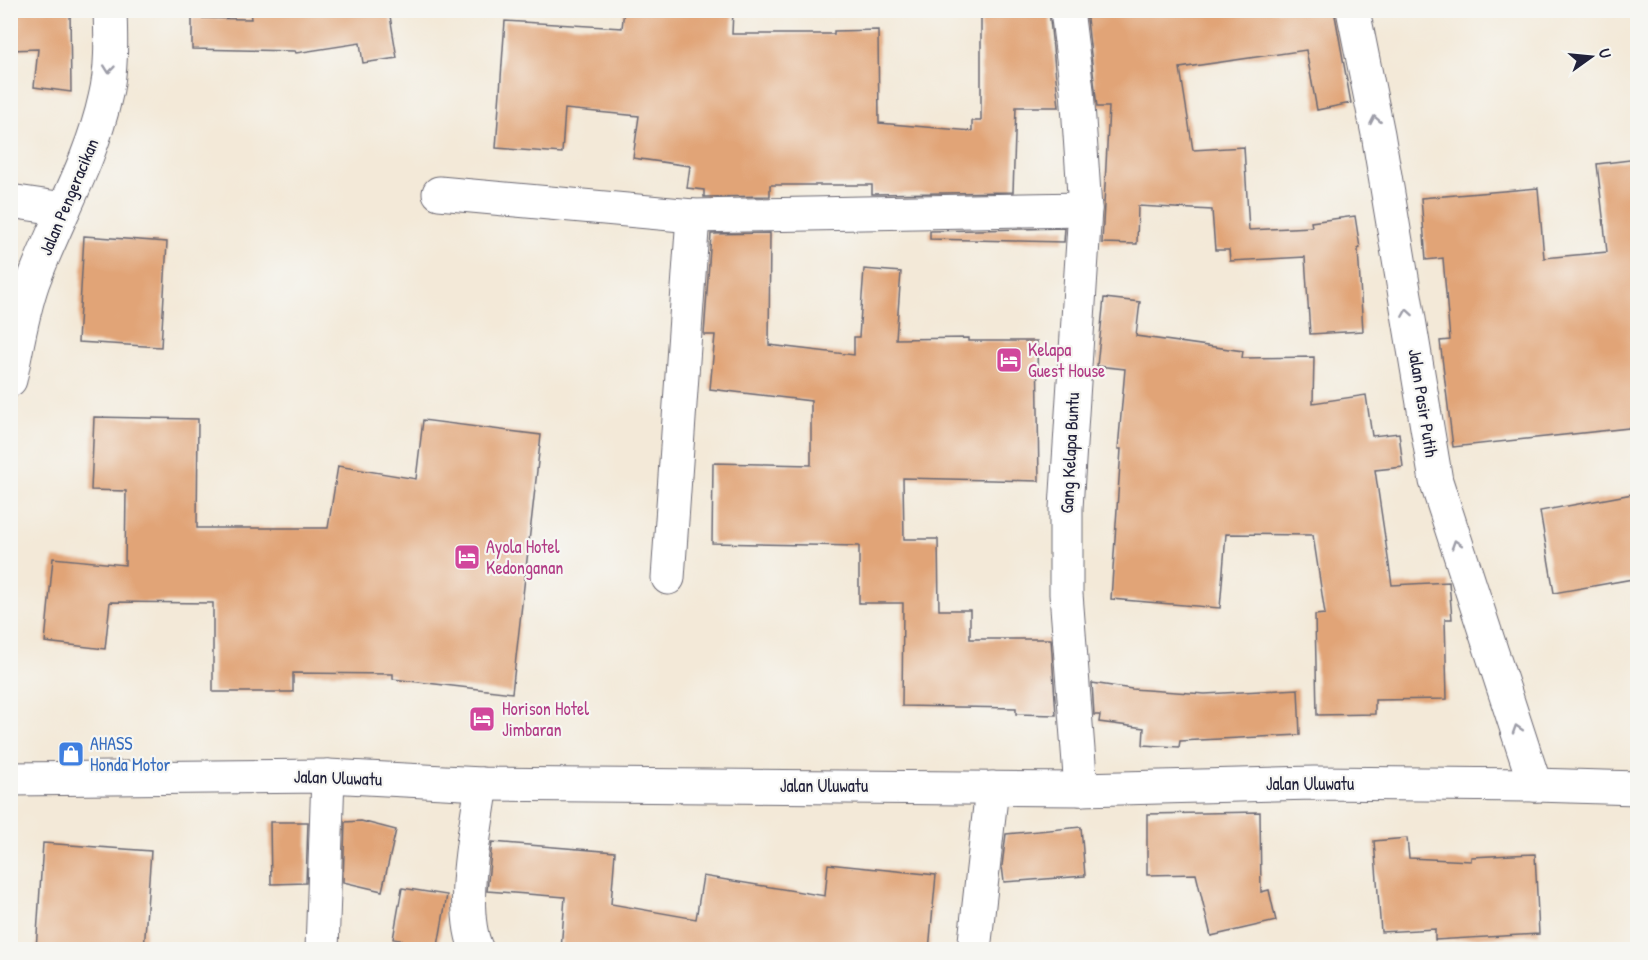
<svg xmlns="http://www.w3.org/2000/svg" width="1648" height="960" font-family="'Patrick Hand',sans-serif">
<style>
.building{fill:#e1a477}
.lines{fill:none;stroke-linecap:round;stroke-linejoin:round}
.street-casing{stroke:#6b6872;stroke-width:35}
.secondary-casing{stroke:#6b6872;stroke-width:35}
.street{stroke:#fff;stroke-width:33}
.secondary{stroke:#fff;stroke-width:33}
.oneway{stroke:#9c9ca7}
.labels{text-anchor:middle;stroke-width:4.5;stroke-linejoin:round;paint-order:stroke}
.street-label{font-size:18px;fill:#22223b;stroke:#f6f6f2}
.hotel-label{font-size:18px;fill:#b23c85;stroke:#f6f6f2;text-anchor:start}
.shop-label{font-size:18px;fill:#366cbe;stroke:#f6f6f2;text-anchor:start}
</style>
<rect width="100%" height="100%" fill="#f6f6f2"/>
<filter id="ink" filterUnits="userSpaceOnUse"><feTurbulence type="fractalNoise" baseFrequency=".0167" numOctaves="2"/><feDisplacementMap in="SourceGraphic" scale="12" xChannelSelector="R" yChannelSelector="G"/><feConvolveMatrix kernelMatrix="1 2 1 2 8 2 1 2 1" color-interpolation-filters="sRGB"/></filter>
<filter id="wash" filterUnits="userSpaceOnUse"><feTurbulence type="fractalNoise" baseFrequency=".008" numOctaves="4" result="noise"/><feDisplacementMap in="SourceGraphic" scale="24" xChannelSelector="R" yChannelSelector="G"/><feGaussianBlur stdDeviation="1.35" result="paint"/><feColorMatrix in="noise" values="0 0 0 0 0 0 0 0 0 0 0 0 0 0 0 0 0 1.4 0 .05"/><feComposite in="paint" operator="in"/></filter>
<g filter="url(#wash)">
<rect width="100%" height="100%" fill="#f3e9d8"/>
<g id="blocks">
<g class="building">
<polygon points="10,10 70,10 71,92 34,87 38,49 10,50"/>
<polygon points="250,10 389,10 397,58 363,63 360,43 296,53 295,51 192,49 192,18 251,19"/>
<polygon points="624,10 733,10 732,34 834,34 834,31 878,30 879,123 972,131 972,121 981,121 981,10 1049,10 1059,107 1016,107 1013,192 872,194 872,185 770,185 770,196 704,197 704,190 687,188 690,166 633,158 639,116 565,109 562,153 496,148 505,21 622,28"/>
<polygon points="1086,10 1334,10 1351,103 1317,110 1306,50 1180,68 1193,150 1244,147 1249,230 1312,227 1311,222 1355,216 1360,248 1358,249 1363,331 1310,334 1305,257 1230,261 1229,250 1215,250 1212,210 1138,206 1137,244 1102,243 1109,107 1097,107"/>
<polygon points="1638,159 1638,427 1453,447 1440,341 1450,340 1443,258 1426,260 1421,198 1538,188 1544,258 1607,252 1597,164"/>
<polygon points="1065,228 1064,242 930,239 930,231"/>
<polygon points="770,233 769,345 854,355 854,337 859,337 864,269 901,272 896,339 969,338 969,341 1037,341 1039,481 903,478 904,539 938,539 939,610 970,610 970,639 1051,639 1056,715 1016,714 1016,708 902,706 903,603 859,603 859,546 712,543 713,463 811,465 811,401 710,389 715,335 704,335 711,234"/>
<polygon points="84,236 167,242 161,347 78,342"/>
<polygon points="1104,298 1140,302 1136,336 1243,351 1242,358 1314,357 1313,403 1366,395 1372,436 1399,433 1403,467 1375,470 1392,585 1449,582 1452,619 1445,619 1447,699 1375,700 1375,714 1317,715 1315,615 1325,614 1313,535 1226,534 1220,608 1111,599 1121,449 1118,449 1125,369 1097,366"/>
<polygon points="94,417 198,419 197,528 328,528 338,466 416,479 423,420 541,435 512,693 393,679 393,674 293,673 293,692 213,692 213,603 110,602 105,649 45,642 53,558 125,565 126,491 91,490"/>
<polygon points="1638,493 1638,578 1554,593 1540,511"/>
<polygon points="1092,683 1132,689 1205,694 1298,689 1300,735 1180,741 1179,747 1143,745 1144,728 1099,722 1100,715 1094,715"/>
<polygon points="1260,812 1261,892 1269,890 1276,921 1211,936 1196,874 1147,875 1147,814"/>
<polygon points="361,821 396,830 382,891 343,882 345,822"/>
<polygon points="270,822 308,822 306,883 271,884"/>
<polygon points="1081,827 1085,876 1004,882 1002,866 1006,834"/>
<polygon points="1407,838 1409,858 1471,861 1471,857 1535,854 1539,934 1435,940 1435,929 1381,932 1374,841"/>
<polygon points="492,842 615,852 611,904 696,919 703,876 825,896 828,864 936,875 929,950 561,950 565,897 487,891"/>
<polygon points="43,843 151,851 144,950 36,950"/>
<polygon points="402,888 447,895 438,946 393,939"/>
</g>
</g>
</g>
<g filter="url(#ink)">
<use href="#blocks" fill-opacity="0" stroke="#6b6872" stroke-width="1.5"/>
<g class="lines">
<defs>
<g id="street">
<polyline points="1067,10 1077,90 1085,209 1066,508 1066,594 1081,789"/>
<polyline points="1353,10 1378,134 1436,481 1535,785"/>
<polyline points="439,193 693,216 1085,209"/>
<polyline points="10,201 64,209"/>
<path d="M10,380c7,-32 12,-67 23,-98 23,-62 58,-120 72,-184 7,-28 6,-59 5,-88"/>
<polyline points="668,578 693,216"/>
<polyline points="322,950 328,776"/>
<path d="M477,950c-19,-40 -1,-122 5,-166"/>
<polyline points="974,950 992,788"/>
</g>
<polyline id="secondary" points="10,779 328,776 482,784 1081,789 1314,783 1535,785 1638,788"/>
</defs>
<use href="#street" class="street-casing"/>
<use href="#secondary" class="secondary-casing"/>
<use href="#street" class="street"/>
<use href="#secondary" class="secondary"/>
</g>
<defs><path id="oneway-chevron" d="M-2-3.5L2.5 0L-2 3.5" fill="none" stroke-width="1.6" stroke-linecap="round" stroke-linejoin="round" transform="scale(1.5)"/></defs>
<g class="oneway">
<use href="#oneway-chevron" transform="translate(109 69) rotate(96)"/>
<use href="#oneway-chevron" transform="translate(1375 120) rotate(-101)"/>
<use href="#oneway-chevron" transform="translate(1407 313) rotate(-99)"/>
<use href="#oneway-chevron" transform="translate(1456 544) rotate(-108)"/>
<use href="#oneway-chevron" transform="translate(1517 729) rotate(-108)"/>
</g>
</g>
<defs>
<symbol id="hotel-square" viewBox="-11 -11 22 22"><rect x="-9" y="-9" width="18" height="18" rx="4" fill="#d1479c" stroke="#f6f6f2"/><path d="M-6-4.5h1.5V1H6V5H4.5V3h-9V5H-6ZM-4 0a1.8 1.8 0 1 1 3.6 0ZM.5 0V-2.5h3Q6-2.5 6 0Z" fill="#fff"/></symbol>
<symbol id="shop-square" viewBox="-11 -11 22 22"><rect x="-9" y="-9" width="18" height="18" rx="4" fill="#3f7fe0" stroke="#f6f6f2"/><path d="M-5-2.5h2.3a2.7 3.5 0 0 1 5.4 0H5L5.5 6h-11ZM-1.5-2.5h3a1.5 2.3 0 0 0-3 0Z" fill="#fff"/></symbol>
</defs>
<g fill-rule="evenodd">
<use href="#hotel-square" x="994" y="345" width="30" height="30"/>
<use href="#hotel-square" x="452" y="542" width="30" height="30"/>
<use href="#hotel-square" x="467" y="704" width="30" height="30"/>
<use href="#shop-square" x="56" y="739" width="30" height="30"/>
</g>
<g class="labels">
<g class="street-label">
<text transform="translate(69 197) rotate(-67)" y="6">Jalan Pengeracikan</text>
<text transform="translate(1423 403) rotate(81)" y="6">Jalan Pasir Putih</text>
<text transform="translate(1070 453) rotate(-87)" y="6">Gang Kelapa Buntu</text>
<text transform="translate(338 778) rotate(2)" y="6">Jalan Uluwatu</text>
<text x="1310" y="790">Jalan Uluwatu</text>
<text x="824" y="792">Jalan Uluwatu</text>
</g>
<g class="hotel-label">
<text x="1028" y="356">Kelapa<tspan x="1028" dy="21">Guest House</tspan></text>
<text x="486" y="553">Ayola Hotel<tspan x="486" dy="21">Kedonganan</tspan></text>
<text x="502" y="715">Horison Hotel<tspan x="502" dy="21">Jimbaran</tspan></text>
</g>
<g class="shop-label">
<text x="90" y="750">AHASS<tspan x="90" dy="21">Honda Motor</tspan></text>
</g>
</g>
<rect width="1648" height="960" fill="none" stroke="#f6f6f2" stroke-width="36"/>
<g transform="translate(1591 57) rotate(75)" stroke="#f6f6f2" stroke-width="4.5" paint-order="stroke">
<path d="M0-4.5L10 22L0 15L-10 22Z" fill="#22223b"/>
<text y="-9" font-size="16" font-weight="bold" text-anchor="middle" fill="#22223b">U</text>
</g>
</svg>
